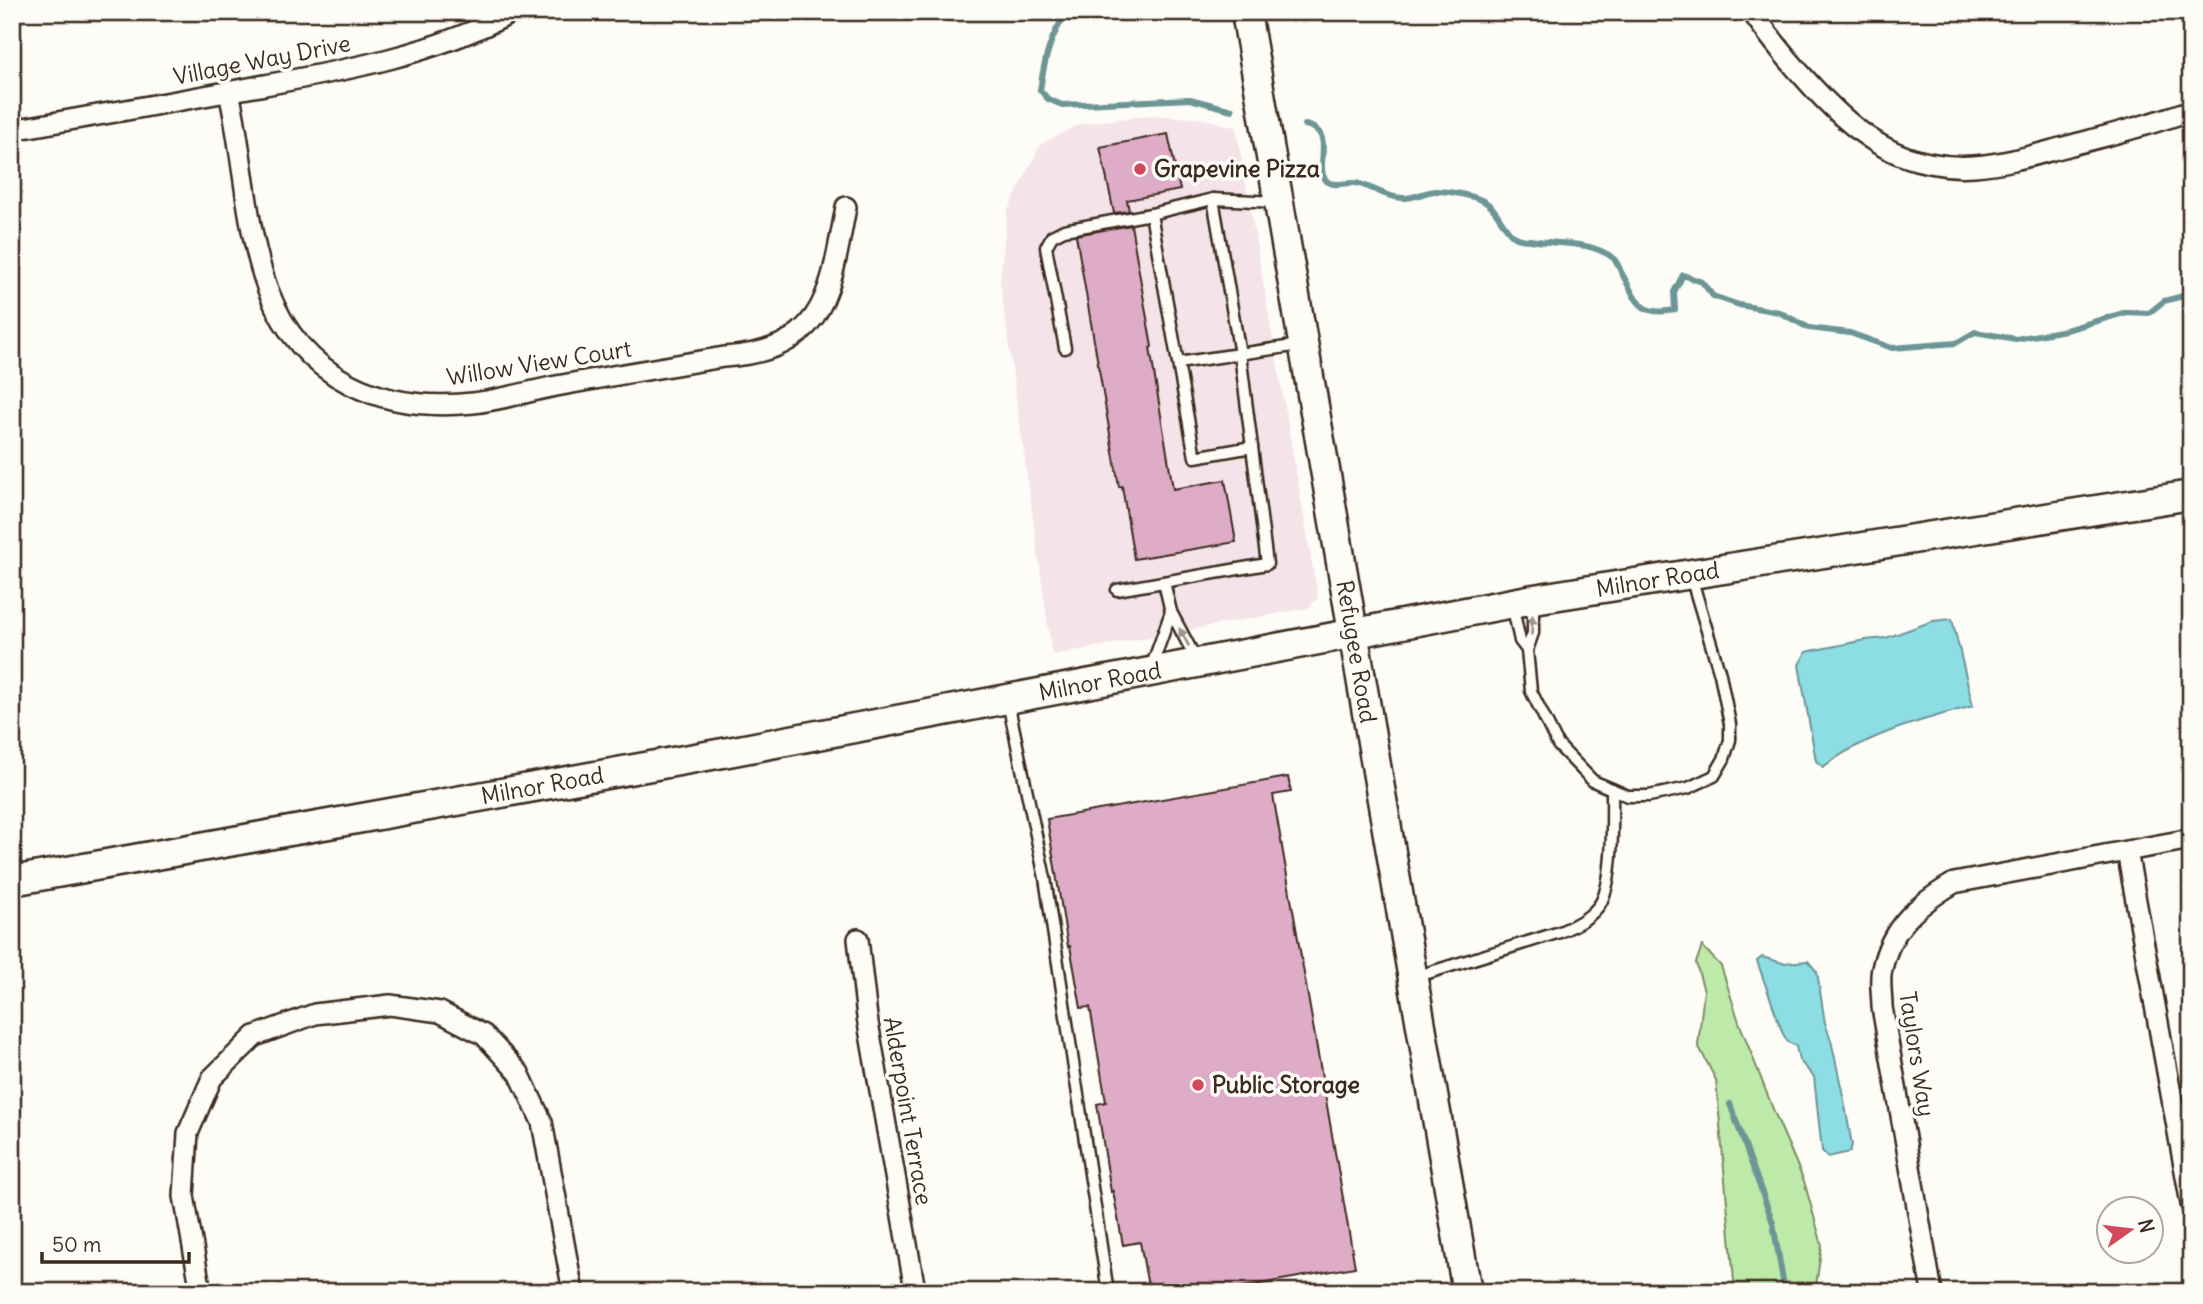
<svg xmlns="http://www.w3.org/2000/svg" width="2203" height="1304" font-family="Delius,sans-serif">
<style>
.built{fill:#f4e4e9}
.green{fill:#bdeaa8;stroke:#7c8a63;stroke-width:2}
.water{fill:#8cdde4;stroke:#6c9595;stroke-width:2}
.lines{fill:none;stroke-linecap:round;stroke-linejoin:round}
.stream{stroke:#6c9595;stroke-width:6}
.building{fill:#dfacc8;stroke:#3b2a1e;stroke-width:2}
.service-casing{stroke:#3b2a1e;stroke-width:15}
.minor-casing{stroke:#3b2a1e;stroke-width:24}
.secondary-casing{stroke:#3b2a1e;stroke-width:33}
.service{stroke:#fdfcf7;stroke-width:10}
.minor{stroke:#fdfcf7;stroke-width:19}
.secondary{stroke:#fdfcf7;stroke-width:28}
.oneway{fill:#9c938a}
.poi-dot{fill:#d1495b;stroke:#fdfcf7;stroke-width:2.5}
.labels{text-anchor:middle;stroke-width:7;stroke-linejoin:round;paint-order:stroke}
.street-label{font-size:23px;fill:#3b2a1e;stroke:#fdfcf7}
.poi-label{font-size:23px;font-weight:bold;fill:#3b2a1e;stroke:#fdfcf7;text-anchor:start}
</style>
<rect width="100%" height="100%" fill="#fdfcf7"/>
<filter id="ink" filterUnits="userSpaceOnUse"><feTurbulence type="fractalNoise" baseFrequency=".0143" numOctaves="2"/><feDisplacementMap in="SourceGraphic" scale="14" xChannelSelector="R" yChannelSelector="G"/><feConvolveMatrix kernelMatrix="1 2 1 2 8 2 1 2 1" color-interpolation-filters="sRGB"/></filter>
<g filter="url(#ink)">
<polygon class="built" points="1152,115 1204,119 1236,127 1318,597 1310,607 1303,609 1052,655 1000,282 1007,212 1041,144 1080,124"/>
<polygon class="green" points="1702,946 1721,966 1739,1022 1775,1114 1804,1181 1822,1245 1815,1292 1735,1292 1716,1080 1698,1045 1704,991 1696,963"/>
<g class="water">
<path d="M1952,619l21,87c-52,14 -106,28 -150,61l-7,-6 -17,-96 7,-13 59,-12 21,-2 47,-17z"/>
<polygon points="1762,957 1783,963 1808,961 1817,972 1825,1023 1831,1040 1844,1100 1852,1145 1850,1152 1828,1157 1822,1151 1814,1077 1799,1060 1796,1046 1788,1042 1783,1034 1757,961"/>
</g>
<g class="lines">
<g class="stream">
<path d="M1068,12c-18,22 -24,50 -28,78l8,9 14,6 128,-6 42,11"/>
<path d="M1305,125c34,6 6,44 23,57 8,5 18,0 26,1 15,1 32,16 51,15 11,0 21,-7 31,-7 12,0 43,5 52,13 11,8 15,25 27,33 4,2 11,3 15,3 28,5 60,0 83,18 4,3 6,9 8,14 16,27 16,45 54,38l-1,-18 9,-17 19,7 11,14 26,9 40,7 30,16 41,5 42,15 64,-5 19,-11 41,7 50,-9 61,-18 22,1 15,-12 27,-7"/>
<polyline points="1730,1104 1773,1223 1785,1292"/>
</g>
</g>
<g class="building">
<polygon points="1168,134 1180,190 1127,200 1129,211 1114,213 1100,147"/>
<polygon points="1131,225 1152,347 1150,348 1173,489 1225,480 1236,542 1134,559 1122,486 1119,487 1076,235"/>
<polygon points="1288,777 1291,792 1273,795 1355,1267 1215,1292 1149,1292 1140,1242 1123,1245 1113,1191 1111,1192 1097,1104 1106,1102 1090,1007 1081,1008 1070,946 1068,947 1047,819"/>
</g>
<g class="lines">
<defs>
<g id="service">
<polyline points="1213,199 1240,354 1252,447"/>
<polyline points="1065,348 1046,247 1052,236 1064,230 1151,214"/>
<polyline points="1178,363 1300,345"/>
<polyline points="1164,582 1171,612 1197,661"/>
<polyline points="1117,590 1267,564 1252,447 1195,457 1151,214 1213,199 1276,202"/>
<polyline points="1533,601 1533,633 1527,650 1531,691 1558,745 1593,781 1628,796 1649,796 1688,788 1714,776 1724,759 1730,740 1730,724 1720,674 1691,577"/>
<polyline points="1512,604 1520,641 1527,650"/>
<polyline points="1151,668 1171,612"/>
<polyline points="1008,702 1045,878 1108,1292"/>
<path d="M1415,977l145,-45c13,-6 27,-12 37,-24 18,-19 15,-92 15,-119"/>
</g>
<g id="minor">
<path d="M1752,12c31,44 87,112 134,136 26,14 59,20 88,18 32,-2 63,-12 94,-20 41,-11 83,-21 123,-36"/>
<path d="M229,92c15,65 16,135 39,198 34,89 114,123 205,113 30,-3 59,-13 89,-18 54,-10 108,-19 162,-28 103,-7 106,-65 122,-150"/>
<path d="M12,130c81,-14 161,-28 242,-43 88,-16 179,-32 259,-75"/>
<polyline points="2127,851 2191,1204"/>
<polyline points="858,939 867,1017 914,1284 912,1292"/>
<polyline points="201,1292 184,1196 188,1133 212,1078 255,1036 315,1014 390,1005 440,1012 484,1035 519,1073 542,1122 573,1292"/>
<path d="M1932,1292l-50,-285c0,-12 -3,-27 0,-38 9,-43 37,-65 72,-86l237,-44"/>
</g>
<g id="secondary">
<path id="s1" d="M1246,12l221,1280"/>
<path id="s2" d="M12,881l711,-128 811,-154 657,-104"/>
</g>
</defs>
<use href="#service" class="service-casing"/>
<use href="#minor" class="minor-casing"/>
<use href="#secondary" class="secondary-casing"/>
<use href="#service" class="service"/>
<use href="#minor" class="minor"/>
<use href="#secondary" class="secondary"/>
</g>
<defs><path id="oneway-solid" d="M-6-.8H1V-3.2L6.5 0L1 3.2V.8H-6Z" transform="scale(1.75)"/></defs>
<g class="oneway">
<use href="#oneway-solid" transform="translate(1532 625) rotate(-87)"/>
<use href="#oneway-solid" transform="translate(1184 637) rotate(-118)"/>
</g>
</g>
<g class="poi-dot">
<circle cx="1140" cy="169" r="7"/>
<circle cx="1198" cy="1085" r="7"/>
</g>
<g class="labels">
<g class="street-label">
<text transform="translate(262 60) rotate(-11)" y="8">Village Way Drive</text>
<text transform="translate(539 363) rotate(-9)" y="8">Willow View Court</text>
<text dy="8" stroke="none"><textPath href="#s2" startOffset="1673">Milnor Road</textPath></text>
<text dy="8" stroke="none"><textPath href="#s1" startOffset="649">Refugee Road</textPath></text>
<text dy="8" stroke="none"><textPath href="#s2" startOffset="1106">Milnor Road</textPath></text>
<text dy="8" stroke="none"><textPath href="#s2" startOffset="539">Milnor Road</textPath></text>
<text transform="translate(1917 1054) rotate(81)" y="8">Taylors Way</text>
<text transform="translate(908 1111) rotate(80)" y="8">Alderpoint Terrace</text>
</g>
<g class="poi-label">
<text x="1154" y="177">Grapevine Pizza</text>
<text x="1212" y="1093">Public Storage</text>
</g>
</g>
<rect width="2203" height="1304" fill="none" stroke="#fdfcf7" stroke-width="42"/>
<rect x="21" y="21" width="2161" height="1262" fill="none" stroke="#3b2a1e" stroke-width="2.5" filter="url(#ink)"/>
<g transform="translate(2130 1230) rotate(76)"><circle r="33" fill="#fdfcf7" stroke="#afa8a0" stroke-width="2"/>
<path d="M0-5L12 26L0 18L-12 26Z" fill="#d1495b"/>
<text y="-10" font-size="19" font-weight="bold" text-anchor="middle" fill="#3b2a1e">N</text>
</g>
<path d="M42 1252v10h147v-10" fill="none" stroke="#3b2a1e" stroke-width="3.5"/>
<text x="52" y="1252" font-size="21" fill="#3b2a1e" stroke="#fdfcf7" stroke-width="5" paint-order="stroke">50 m</text>
</svg>
